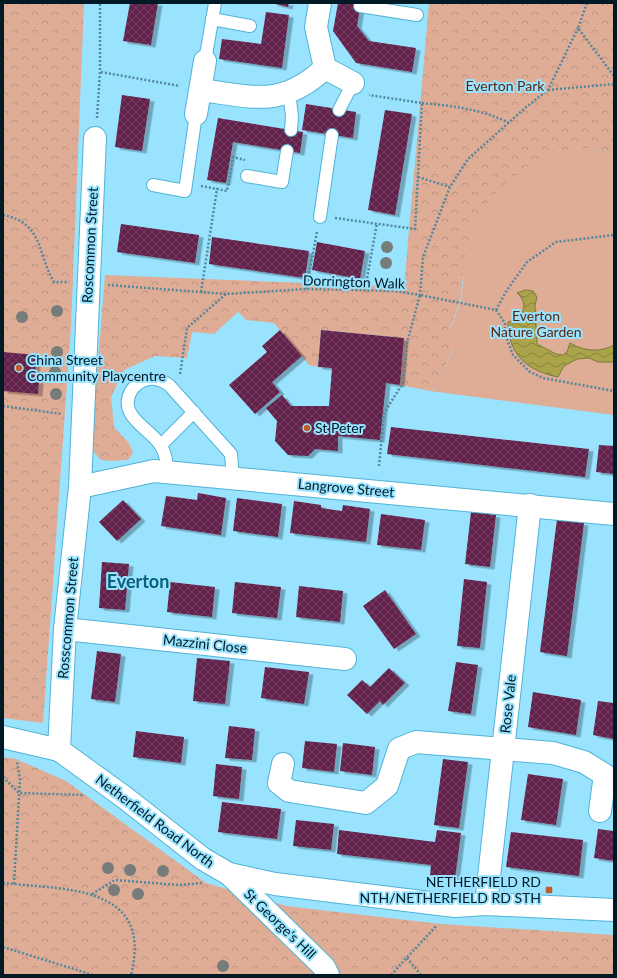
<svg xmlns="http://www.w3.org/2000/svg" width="617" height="978" font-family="Lato,sans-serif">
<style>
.park{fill:url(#park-crowns)}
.garden{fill:#dfac96}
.water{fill:url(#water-waves);stroke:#787a3f}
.building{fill:url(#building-cross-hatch);filter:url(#shadow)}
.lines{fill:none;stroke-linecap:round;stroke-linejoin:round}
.lane-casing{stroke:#51b3d5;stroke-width:14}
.street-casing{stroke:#51b3d5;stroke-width:24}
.secondary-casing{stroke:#51b3d5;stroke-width:24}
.path{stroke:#53879b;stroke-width:2.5;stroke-dasharray:2 2;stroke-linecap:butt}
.lane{stroke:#fff;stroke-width:12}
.street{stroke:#fff;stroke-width:22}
.secondary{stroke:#fff;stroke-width:22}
.tree{fill:#767c7a}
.poi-dot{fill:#c05b2a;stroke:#99e3ff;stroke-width:1.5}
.labels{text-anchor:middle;stroke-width:4;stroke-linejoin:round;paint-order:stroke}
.park-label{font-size:14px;fill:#5a270d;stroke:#99e3ff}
.street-label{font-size:14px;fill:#001a25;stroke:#99e3ff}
.poi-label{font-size:14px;fill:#001a25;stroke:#99e3ff;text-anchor:start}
.district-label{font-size:18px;font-weight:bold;fill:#0b617a;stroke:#99e3ff}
</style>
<defs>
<pattern id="park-crowns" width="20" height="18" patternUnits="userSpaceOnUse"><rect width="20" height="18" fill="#dfac96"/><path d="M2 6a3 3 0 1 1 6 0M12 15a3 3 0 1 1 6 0" fill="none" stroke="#be9381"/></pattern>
<pattern id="water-waves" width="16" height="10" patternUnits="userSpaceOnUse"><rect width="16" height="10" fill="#aba34a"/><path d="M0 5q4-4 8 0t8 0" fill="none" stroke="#89843d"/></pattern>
<pattern id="building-cross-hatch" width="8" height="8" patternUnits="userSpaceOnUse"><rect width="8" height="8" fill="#63204b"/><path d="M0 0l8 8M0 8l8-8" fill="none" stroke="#733f62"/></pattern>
<filter id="shadow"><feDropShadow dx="4.5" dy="2.5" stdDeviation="0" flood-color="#0004"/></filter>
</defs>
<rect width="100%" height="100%" fill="#99e3ff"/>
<g class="park">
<polygon points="3,3 84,3 71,327 43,723 3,718"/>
<polygon points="429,3 614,3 614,153 588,148 559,151 525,168 495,195 484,208 467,244 460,302 450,328 454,347 439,381 430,391 400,385 404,338 321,330 318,367 309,365 274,323 246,320 238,312 214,334 192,332 187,358 155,356 124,370 111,397 114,427 129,443 133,453 128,460 111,461 101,460 91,449 105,275 404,287"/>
<polygon points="3,757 16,759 66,781 206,883 286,906 441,924 614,935 614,975 3,975"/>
</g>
<path class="garden" d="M588,148l26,5v262l-184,-24 9,-10 15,-33 -6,-11c3,-13 10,-25 13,-37 3,-18 2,-37 6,-55 9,-42 51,-79 91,-93 9,-4 21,-3 30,-4z"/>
<path class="water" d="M525,290l8,1 4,6 -2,8 2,39 19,10 7,1 4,-3 3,-9c14,8 29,10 44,2v17h-16l-9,-4 -12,1 -13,7 -6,11c-30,-6 -50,-22 -50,-55 15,-3 22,-18 9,-29z"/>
<g class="building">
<polygon points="130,3 158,3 151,45 123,41"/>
<polygon points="271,3 289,3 288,7"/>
<polygon points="338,3 361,3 357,26 369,41 416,48 412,72 356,63 333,31"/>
<polygon points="266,12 289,15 282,68 219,59 222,39 261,44"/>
<polygon points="122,95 150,99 142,151 115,147"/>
<polygon points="306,104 356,112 353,138 302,130"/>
<polygon points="385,110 412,114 395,215 368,210"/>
<polygon points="218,118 303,132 300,153 233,142 226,183 207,180"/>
<polygon points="121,224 199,235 195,263 117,252"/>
<polygon points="212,237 309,251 305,278 209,264"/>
<polygon points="317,242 365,251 360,279 312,270"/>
<polygon points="280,330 302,356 272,382 280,392 255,414 229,385 267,352 262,346"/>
<polygon points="321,330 404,338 400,385 386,383 380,440 338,436 338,451 315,449 308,456 288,455 275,441 277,421 266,408 282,395 291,406 329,406 332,368 318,367"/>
<polygon points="3,352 37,355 34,381 39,381 38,394 3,391"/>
<polygon points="391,427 589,449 585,477 387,454"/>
<polygon points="599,445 614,446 614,474 596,472"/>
<polygon points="198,493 226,498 221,535 161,526 166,496 197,500"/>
<polygon points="237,498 282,504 278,537 233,531"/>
<polygon points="123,500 141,519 117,541 99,522"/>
<polygon points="294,501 321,505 321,508 342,511 343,505 370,509 366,542 290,533"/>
<polygon points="471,512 496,515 490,567 465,564"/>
<polygon points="381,514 425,520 421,550 377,545"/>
<polygon points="557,519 584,523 567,656 540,652"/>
<polygon points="102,562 129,564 125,610 99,608"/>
<polygon points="464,579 487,582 480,648 457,646"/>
<polygon points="170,582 215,587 212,617 167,612"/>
<polygon points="235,582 281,587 277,618 232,613"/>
<polygon points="299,586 343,591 340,622 296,617"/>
<polygon points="385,590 416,634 394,649 363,606"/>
<polygon points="97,651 121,654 115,702 91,699"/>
<polygon points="197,658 230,661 225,704 193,701"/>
<polygon points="456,662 478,665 471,714 448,711"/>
<polygon points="265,667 309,672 304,704 261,698"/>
<polygon points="389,668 405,683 383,705 380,701 367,714 347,695 362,680 370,687"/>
<polygon points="533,692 581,700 576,735 528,727"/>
<polygon points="598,701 614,703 614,739 593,735"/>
<polygon points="229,726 255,729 252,760 225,758"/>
<polygon points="136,731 184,737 181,763 133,757"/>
<polygon points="305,741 337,744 334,772 302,768"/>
<polygon points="343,743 375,747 372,775 340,771"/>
<polygon points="443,759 468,762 459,828 434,825"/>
<polygon points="216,764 242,767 239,799 213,796"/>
<polygon points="528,774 563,779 556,825 521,820"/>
<polygon points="222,802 281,809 277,839 218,832"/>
<polygon points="296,820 334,824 331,850 293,846"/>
<polygon points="598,829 614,831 614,861 594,858"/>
<polygon points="339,830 435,842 437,830 461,833 455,879 430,875 431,865 337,854"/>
<polygon points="511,832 583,840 579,876 506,867"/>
</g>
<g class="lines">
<defs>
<g id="lane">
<polyline points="360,6 417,15"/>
<polyline points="212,19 250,26"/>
<polyline points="205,61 215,3"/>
<polyline points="289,92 292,116 291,130"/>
<polyline points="339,110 353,83"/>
<polyline points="247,176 282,182 287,151"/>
<polyline points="153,185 185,191 196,114"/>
<polyline points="320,217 332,135"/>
<polyline points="161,445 194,412"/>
<path d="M167,472c0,-9 -1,-18 -6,-26 -11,-18 -44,-30 -30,-55 4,-6 11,-11 18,-12 7,-1 14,2 20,6l62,69 2,24"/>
</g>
<g id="street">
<polyline points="320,3 316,27 325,68 353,83"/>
<path d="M201,90c53,7 81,18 124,-22"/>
<polyline points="196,114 205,61"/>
<polyline points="80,487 154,471 614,514"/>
<polyline points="65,629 345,659"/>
<polyline points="59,750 65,629 80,487 95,138"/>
<polyline points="283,764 279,783 289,791 366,803 387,786 399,749 416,742 553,753 584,762 605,775 600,811"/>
<polyline points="229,874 324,967 328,975"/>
<polyline points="486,904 530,505"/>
</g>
<polyline id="secondary" points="3,737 59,750 124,797 203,859 229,874 275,884 455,906 486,904 614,910"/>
</defs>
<use href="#lane" class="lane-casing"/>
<use href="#street" class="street-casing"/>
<use href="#secondary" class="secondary-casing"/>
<g class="path">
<polyline points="587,3 578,28 614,76"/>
<polyline points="101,72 180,86"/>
<polyline points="548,90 614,84"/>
<path d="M422,103c30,3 60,6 87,20"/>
<polyline points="97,118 100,72 100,3"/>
<polyline points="418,177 450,187"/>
<polyline points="201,186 217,189"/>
<path d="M3,215c41,8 34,39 51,67h15"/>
<polyline points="335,218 415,229 422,103 369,95"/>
<polyline points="108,285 226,294 306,289 394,291 420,295 423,257 450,187 468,159 525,108 548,90 578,28"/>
<polyline points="306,289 317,232"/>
<polyline points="365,290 377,223"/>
<polyline points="201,292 217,189 227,191 233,157 245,160"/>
<polyline points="496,310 507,290 527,262 556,242 614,235"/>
<polyline points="180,374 187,328 226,294"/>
<polyline points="3,406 62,414"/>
<polyline points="379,466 384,413 403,383 407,343 420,295 496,310 505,323 505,334 513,355 530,372 543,378 614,391"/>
<polyline points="3,777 19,793 84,795"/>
<path d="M3,883c62,7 151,1 128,92"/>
<polyline points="14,884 20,779 17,761"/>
<polyline points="92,894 115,880 179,885 202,883"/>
<polyline points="3,947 93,975"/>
<polyline points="407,958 421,975"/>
<polyline points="391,975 437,925"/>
</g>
<use href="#lane" class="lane"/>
<use href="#street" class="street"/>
<use href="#secondary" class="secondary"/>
</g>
<g class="tree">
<circle cx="387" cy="247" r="6"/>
<circle cx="386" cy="263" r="6"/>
<circle cx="57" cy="311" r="6"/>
<circle cx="22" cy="317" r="6"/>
<circle cx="57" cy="352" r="6"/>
<circle cx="55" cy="372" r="6"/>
<circle cx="56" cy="394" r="6"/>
<circle cx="108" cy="868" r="6"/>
<circle cx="130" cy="870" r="6"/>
<circle cx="163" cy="871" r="6"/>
<circle cx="114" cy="890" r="6"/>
<circle cx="138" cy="894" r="6"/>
<circle cx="223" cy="966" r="6"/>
</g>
<g class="poi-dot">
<circle cx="19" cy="368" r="4"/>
<circle cx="307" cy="428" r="4"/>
<rect x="545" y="886" width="8" height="8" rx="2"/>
</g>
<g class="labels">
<g class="park-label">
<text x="505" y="91">Everton Park</text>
<text x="536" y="321">Everton<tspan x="536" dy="16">Nature Garden</tspan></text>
</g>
<g class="street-label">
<text transform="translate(90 245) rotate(-87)" y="5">Roscommon Street</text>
<text transform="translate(354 282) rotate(2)" y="5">Dorrington Walk</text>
<text transform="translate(346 488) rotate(5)" y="5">Langrove Street</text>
<text transform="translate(68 618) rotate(-85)" y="5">Rosscommon Street</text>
<text transform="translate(205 644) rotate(6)" y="5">Mazzini Close</text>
<text transform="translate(508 704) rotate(-84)" y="5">Rose Vale</text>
<text transform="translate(155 821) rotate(37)" y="5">Netherfield Road North</text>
<text transform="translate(280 924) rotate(44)" y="5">St George's Hill</text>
</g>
<g class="poi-label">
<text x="27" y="365">China Street<tspan x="27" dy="16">Community Playcentre</tspan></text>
<text x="315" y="433">St Peter</text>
<text x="541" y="887" text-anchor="end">NETHERFIELD RD<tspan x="541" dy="16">NTH/NETHERFIELD RD STH</tspan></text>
</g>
<g class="district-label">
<text x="138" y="588">Everton</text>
</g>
</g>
<rect width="617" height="978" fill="none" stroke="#001a25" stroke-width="8"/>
</svg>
